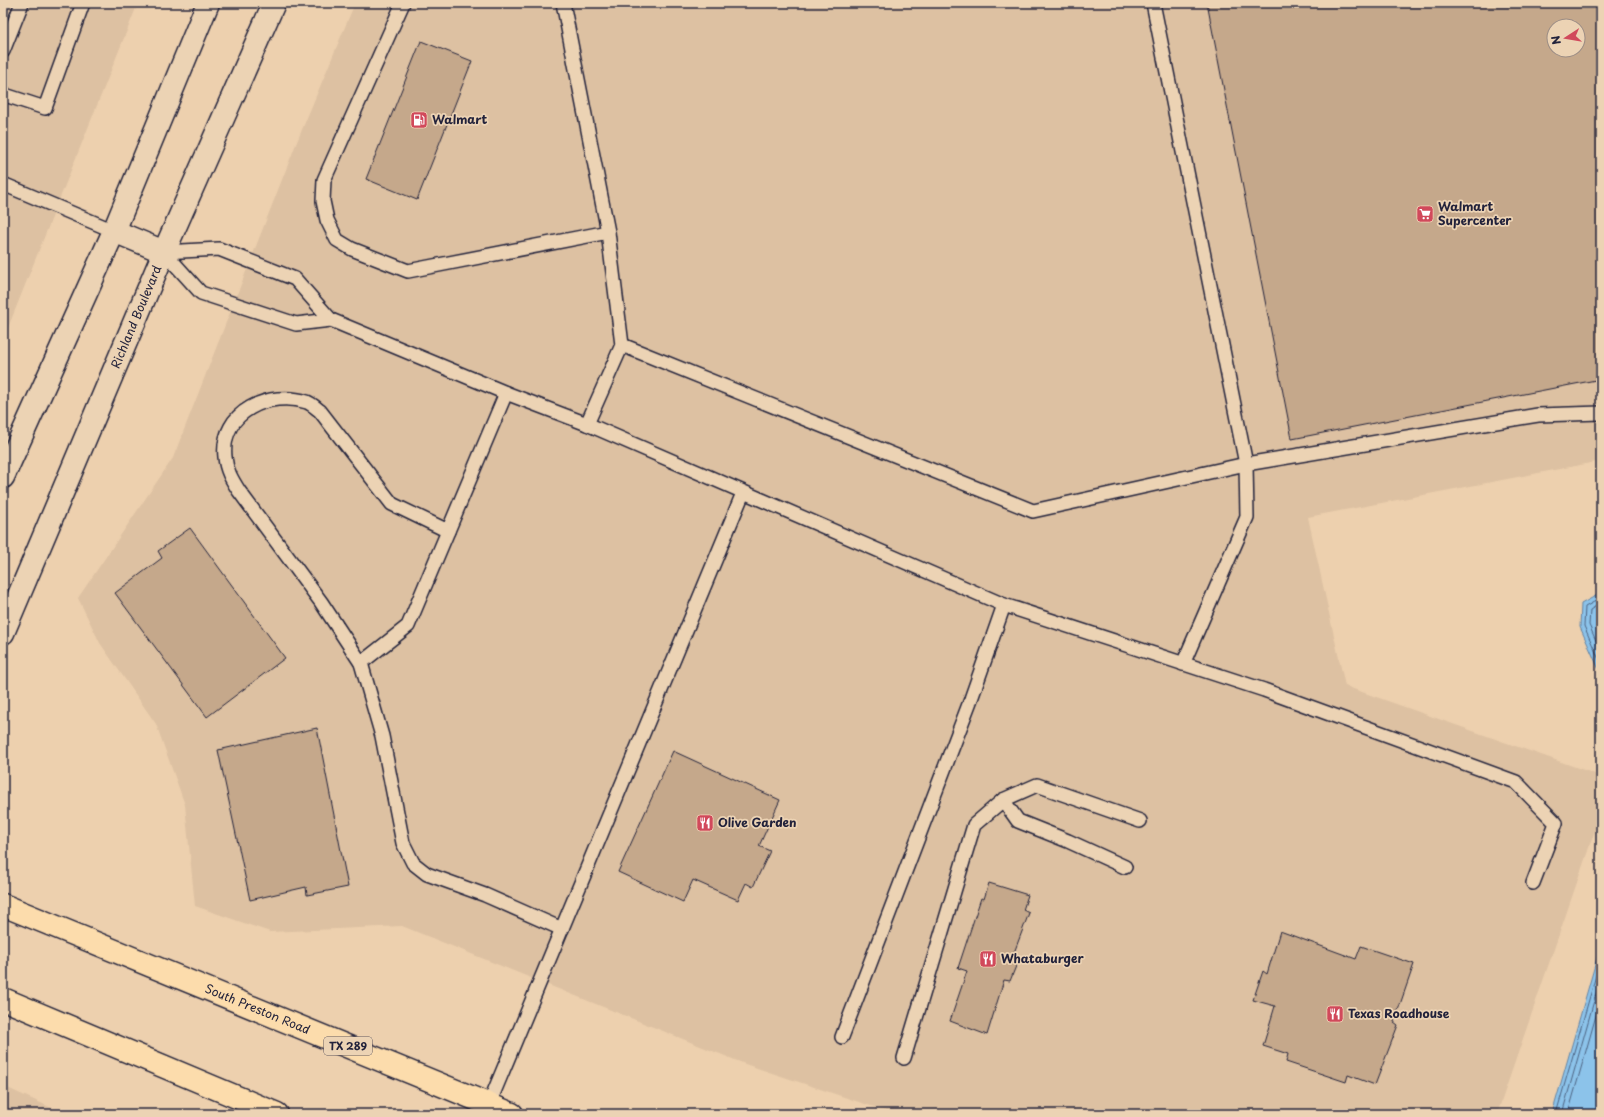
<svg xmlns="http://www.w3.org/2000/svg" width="1604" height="1117" font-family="'Playpen Sans',sans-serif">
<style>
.built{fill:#ddc1a2;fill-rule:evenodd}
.water{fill:#8cc3ea;stroke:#6283a4}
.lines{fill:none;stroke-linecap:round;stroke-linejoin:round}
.shore{stroke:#4c6281;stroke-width:1}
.building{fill:#c5a88b;stroke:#22223b;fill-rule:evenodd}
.lane-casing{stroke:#22223b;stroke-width:16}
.secondary-casing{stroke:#22223b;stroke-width:25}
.primary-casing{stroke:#22223b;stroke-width:25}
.lane{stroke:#ecd3b4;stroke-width:13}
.secondary{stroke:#ecd3b4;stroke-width:22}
.primary{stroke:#fcdcac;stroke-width:22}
.labels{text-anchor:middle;stroke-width:3.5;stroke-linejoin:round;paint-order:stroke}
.shield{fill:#ecd3b4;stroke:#5f575f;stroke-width:1}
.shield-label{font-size:11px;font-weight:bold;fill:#22223b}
.poi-label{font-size:12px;font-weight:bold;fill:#22223b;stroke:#ecd3b4;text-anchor:start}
.street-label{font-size:12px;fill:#22223b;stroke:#ecd3b4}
</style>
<rect width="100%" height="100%" fill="#edd0ae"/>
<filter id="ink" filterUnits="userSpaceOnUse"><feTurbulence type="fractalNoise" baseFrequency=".025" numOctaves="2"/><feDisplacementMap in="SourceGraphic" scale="8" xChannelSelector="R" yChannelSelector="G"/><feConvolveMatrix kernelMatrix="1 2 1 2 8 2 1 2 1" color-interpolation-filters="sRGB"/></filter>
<g filter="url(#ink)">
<g class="built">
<polygon points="3,3 138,3 3,340"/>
<path d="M355,3h1246v458l-293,56 37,169 256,90v37l-104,301h-602l-150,-50 -343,-138 -132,6 -75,-26 -10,-101 -29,-81 -56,-81 -22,-45 95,-140 123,-314zM1554,26h24v24h-24z"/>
<polygon points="3,1086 65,1114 3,1114"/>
</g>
<g class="water">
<polygon points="1601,593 1601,674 1580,627 1581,604"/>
<polygon points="1601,944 1601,1114 1552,1114"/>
</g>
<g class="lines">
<g class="shore">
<polyline points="1601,598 1585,607 1584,626 1601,664"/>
<polyline points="1601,603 1590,610 1589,625 1601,652"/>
<polyline points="1556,1114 1601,958"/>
<polyline points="1562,1114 1601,976"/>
<polyline points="1568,1114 1601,998"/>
</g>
</g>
<g class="building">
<polygon points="3,3 9,3 5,15 3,14"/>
<path d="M1207,3h394v376l-309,60zM1554,26h24v24h-24z"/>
<polygon points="421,41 472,61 417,200 366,179"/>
<polygon points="190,528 285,658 207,717 115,593 162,558 158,551"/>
<polygon points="317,728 348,887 307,895 306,887 250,900 218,750"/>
<polygon points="673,751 780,800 759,846 770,851 753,887 746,883 738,900 693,880 683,902 618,872"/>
<polygon points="989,883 1028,895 1023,910 1029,913 1012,958 1018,961 1010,981 1004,980 987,1035 950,1021 967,971 958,968 981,898 984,899"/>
<polygon points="1280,931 1356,959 1361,946 1414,964 1394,1022 1398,1025 1375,1085 1348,1075 1346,1082 1286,1062 1288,1054 1263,1046 1275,1006 1253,1000 1263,971 1267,974"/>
</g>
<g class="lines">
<defs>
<g id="lane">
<polyline points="403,3 324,180 323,201 327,220 337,240 352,249 408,271 608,232"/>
<polyline points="563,3 608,232 622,345 587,424"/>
<polyline points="3,51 22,3"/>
<polyline points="5,95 45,108 83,3"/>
<polyline points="3,184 114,231"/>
<polyline points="164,252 219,249 295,279 331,320 506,393 587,424 1004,605 1264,690 1516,782 1556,823 1533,883"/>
<polyline points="164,252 201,293 296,324 331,320"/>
<polyline points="622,345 1033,511 1246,464 1153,3"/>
<path d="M506,393l-58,138 -56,-27 -72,-93c-4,-3 -8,-7 -13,-9 -37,-12 -87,9 -82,55 1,13 7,23 14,34l82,111 40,61 21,73 21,107 10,20 14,11 58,21 77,34"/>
<polyline points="361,663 408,626 448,531"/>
<polyline points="1183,664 1247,517 1246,464 1538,415 1601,413"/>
<polyline points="1003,800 1018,821 1068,841 1125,867"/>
<polyline points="842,1037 971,699 1004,605"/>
<polyline points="904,1058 974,825 1003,800 1037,785 1140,821"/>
<polyline points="489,1104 743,493"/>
</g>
<g id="secondary">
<polyline points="114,231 164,252"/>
<polyline points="3,477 114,231 208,3"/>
<path id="s1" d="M3,633l161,-381 110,-249"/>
</g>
<g id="primary">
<path id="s2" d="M3,905l509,209"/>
<polyline points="3,999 277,1114"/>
</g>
</defs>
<use href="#lane" class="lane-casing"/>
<use href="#secondary" class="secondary-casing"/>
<use href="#primary" class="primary-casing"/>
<use href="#lane" class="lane"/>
<use href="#secondary" class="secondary"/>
<use href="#primary" class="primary"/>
</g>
</g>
<defs>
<symbol id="fuel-square" viewBox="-11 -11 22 22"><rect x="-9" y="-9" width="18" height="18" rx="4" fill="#d1495b" stroke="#ecd3b4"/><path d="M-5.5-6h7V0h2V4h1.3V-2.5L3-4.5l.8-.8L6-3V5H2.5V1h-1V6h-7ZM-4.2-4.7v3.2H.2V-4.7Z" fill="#fff"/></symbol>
<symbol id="supermarket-square" viewBox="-11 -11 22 22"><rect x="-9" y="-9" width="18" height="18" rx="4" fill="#d1495b" stroke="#ecd3b4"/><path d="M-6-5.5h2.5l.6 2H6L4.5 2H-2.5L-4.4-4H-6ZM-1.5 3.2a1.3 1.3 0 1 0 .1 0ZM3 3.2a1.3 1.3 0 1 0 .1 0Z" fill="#fff"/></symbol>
<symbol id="restaurant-square" viewBox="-11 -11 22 22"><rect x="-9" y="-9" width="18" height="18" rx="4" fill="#d1495b" stroke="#ecd3b4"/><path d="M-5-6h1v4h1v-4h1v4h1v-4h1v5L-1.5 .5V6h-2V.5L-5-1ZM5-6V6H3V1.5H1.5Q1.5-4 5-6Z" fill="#fff"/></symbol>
</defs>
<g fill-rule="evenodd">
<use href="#fuel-square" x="409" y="110" width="20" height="20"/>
<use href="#supermarket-square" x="1415" y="204" width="20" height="20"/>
<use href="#restaurant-square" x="695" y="813" width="20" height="20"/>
<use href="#restaurant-square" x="978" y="949" width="20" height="20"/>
<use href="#restaurant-square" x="1325" y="1004" width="20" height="20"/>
</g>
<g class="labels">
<rect class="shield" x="324" y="1037" width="48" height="18" rx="3"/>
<g class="shield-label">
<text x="348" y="1050">TX 289</text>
</g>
<g class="poi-label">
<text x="432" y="124">Walmart</text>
<text x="1438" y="211">Walmart<tspan x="1438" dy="14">Supercenter</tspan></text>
<text x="718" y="827">Olive Garden</text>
<text x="1001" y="963">Whataburger</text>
<text x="1348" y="1018">Texas Roadhouse</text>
</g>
<g class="street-label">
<text dy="4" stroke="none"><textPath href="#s1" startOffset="343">Richland Boulevard</textPath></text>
<text dy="4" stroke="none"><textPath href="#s2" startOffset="275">South Preston Road</textPath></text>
</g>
</g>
<rect width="1604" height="1117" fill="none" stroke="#ecd3b4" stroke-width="16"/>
<rect x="8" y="8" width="1588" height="1101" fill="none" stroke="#22223b" stroke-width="1.5" filter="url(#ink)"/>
<g transform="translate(1566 38) rotate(258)"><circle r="19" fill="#ecd3b4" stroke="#9b8c84"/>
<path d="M0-3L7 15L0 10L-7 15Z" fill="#d1495b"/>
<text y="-6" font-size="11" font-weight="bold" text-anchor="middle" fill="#22223b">N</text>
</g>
</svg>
